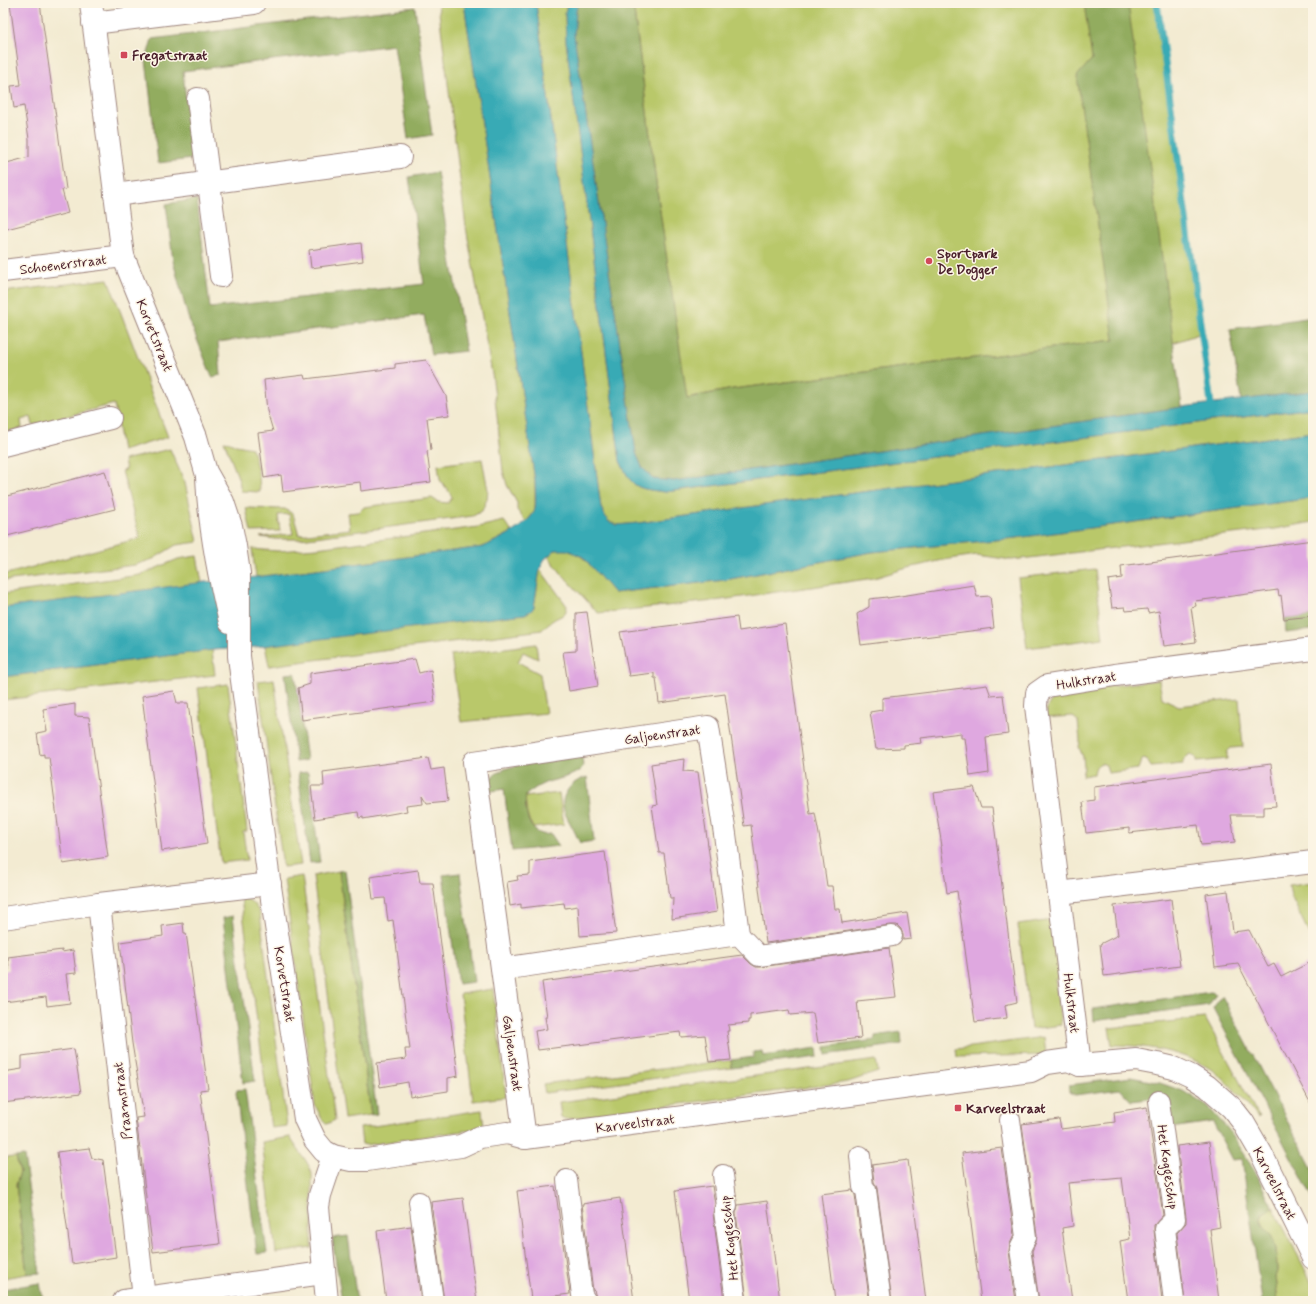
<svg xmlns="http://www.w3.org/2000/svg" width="1316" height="1304" font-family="Mynerve,sans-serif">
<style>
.green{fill:#b9c86a;stroke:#82744a}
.forest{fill:#92ac5e;stroke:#6e6644}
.water{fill:#39aab5;stroke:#426470}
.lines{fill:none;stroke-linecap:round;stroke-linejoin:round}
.stream{stroke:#39aab5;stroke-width:7}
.building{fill:#dfa8e0}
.pedestrian-casing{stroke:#9e857e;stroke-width:22}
.minor-casing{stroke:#9e857e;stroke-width:24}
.tertiary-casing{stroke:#9e857e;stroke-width:24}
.pedestrian{stroke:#fff;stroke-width:20}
.minor{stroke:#fff;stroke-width:22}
.tertiary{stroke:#fff;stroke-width:22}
.poi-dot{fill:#d1495b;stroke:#fcf5e5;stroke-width:1.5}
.labels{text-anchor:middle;stroke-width:3;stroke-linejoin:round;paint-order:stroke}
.poi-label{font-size:14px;font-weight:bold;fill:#4a1f2b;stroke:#fcf5e5;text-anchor:start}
.street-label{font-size:14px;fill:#4a1f2b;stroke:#fcf5e5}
</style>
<rect width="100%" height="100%" fill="#fcf5e5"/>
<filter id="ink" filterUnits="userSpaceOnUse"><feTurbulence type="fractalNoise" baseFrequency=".025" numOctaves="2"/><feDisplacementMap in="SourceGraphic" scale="8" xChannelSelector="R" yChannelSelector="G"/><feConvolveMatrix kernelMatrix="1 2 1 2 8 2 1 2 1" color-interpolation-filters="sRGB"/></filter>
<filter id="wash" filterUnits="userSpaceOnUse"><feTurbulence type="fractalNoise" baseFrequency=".012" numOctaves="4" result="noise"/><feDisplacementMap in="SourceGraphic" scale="16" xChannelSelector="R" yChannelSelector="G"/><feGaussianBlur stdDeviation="0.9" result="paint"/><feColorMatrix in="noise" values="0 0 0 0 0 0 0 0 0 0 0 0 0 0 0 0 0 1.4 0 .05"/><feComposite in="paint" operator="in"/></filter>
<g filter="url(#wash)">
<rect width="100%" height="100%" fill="#f3ebd2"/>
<g class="green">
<polygon points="446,3 464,3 535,481 535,511 526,522 517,510 517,503 507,485 503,471 493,380 466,227 438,4"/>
<path d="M536,3h31l-2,12 1,26 54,420c14,28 15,27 45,31l648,-84v24l-564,75 -111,16 -21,2 -9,-4 -7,-13z"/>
<polygon points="633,3 1157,3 1201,333 1173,343 1114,340 733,389 686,398 657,190"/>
<polygon points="108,279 168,437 122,451 114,404 33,425 31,417 21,420 22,428 3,433 3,292"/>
<polygon points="224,441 230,442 236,445 252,448 259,476 260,492 241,491 239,480"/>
<polygon points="170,449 185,483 198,542 176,545 153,559 135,565 3,581 3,575 140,538 122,471 126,470 124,460"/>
<polygon points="482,459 488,490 487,499 482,511 473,516 300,539 276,539 260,537 293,534 289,514 278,515 280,531 251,532 246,508 285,509 293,514 299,535 350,529 348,513 359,512 364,507 432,498 438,502 448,503 452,498 450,493 440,480 438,465"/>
<path d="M1313,498v24l-38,7 -263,31 -35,-5 -34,5 -39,9 -30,9 -160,23 -116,12 -36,-39 -14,-18c2,-2 5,-5 8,-6 23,-7 45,28 58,43l111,-13 147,-28 144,-14z"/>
<polygon points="504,521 512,532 483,547 256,577 252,549 278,551 317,548 478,527"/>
<polygon points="197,556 202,583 3,608 3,594 140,575 178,559"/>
<path d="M540,569l27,37c-1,11 -7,9 -15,15 -4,2 -7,6 -10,9l-273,36 -4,-21 260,-31 9,-7z"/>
<polygon points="1095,569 1103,638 1027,648 1018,578"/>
<polygon points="536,644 538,659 523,652 518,662 540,674 546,713 461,722 451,655"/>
<polygon points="212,650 215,675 3,700 3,677"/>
<polygon points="274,679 301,865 283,867 258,681"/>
<path d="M1159,680l3,18 17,8 60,-7 4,48 -12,1 -4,4v7l-31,3v-4l-6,-4 -6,5 -1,5 -32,3 -3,-6 -4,-2 -3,2 -3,8 -30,4 -2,-8 -5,-2c-6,3 -6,6 -7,11l-12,2 2,-9 -1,-10 -4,-10 1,-6 -2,-20 -6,-5 -28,2c4,-17 9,-22 26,-27z"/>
<polygon points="228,684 247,831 243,832 247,860 221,863 198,688"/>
<polygon points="559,793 564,824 533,828 527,815 525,797"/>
<polygon points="339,871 371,1115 344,1119 313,876"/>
<polygon points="302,876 335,1120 327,1124 322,1119 315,1105 284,879"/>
<polygon points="1313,882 1313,942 1291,896 1289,885"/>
<path d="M241,898c10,1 15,7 19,16l27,212 -16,2z"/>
<polygon points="1052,920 1061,979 1055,979 1061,1025 1031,1029 1018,925"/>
<polygon points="493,989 506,1097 473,1101 460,994"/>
<path d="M1205,1018l54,99 -1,1c-11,-15 -23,-29 -37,-41 -27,-24 -74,-32 -109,-32l-3,-17z"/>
<polygon points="1044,1037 1046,1055 957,1057 956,1049"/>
<polygon points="731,1060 732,1068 545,1093 543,1084"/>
<polygon points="876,1060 878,1072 848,1082 565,1119 561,1117 559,1102"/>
<polygon points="482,1110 484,1128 366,1145 362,1144 360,1128"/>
<path d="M290,1137c7,13 18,23 22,37v74l-36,5 -14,-111z"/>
<polygon points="16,1157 20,1172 16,1185 27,1274 3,1278 3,1158"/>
<polygon points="1273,1207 1313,1285 1313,1301 1278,1301 1275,1277 1277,1271 1276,1249 1261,1220 1262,1215"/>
</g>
<g class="forest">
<polygon points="578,3 633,3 657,190 687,398 733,389 1114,340 1077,76 1092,59 1084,3 1128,3 1182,407 674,481 653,479 642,467 636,453 574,35 576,11"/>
<polygon points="415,7 432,135 408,139 394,45 183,71 192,159 158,163 146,60 152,39"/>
<polygon points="437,172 466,351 431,355 424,315 218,342 221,375 212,377 188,317 173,261 166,204 197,199 210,308 424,284 409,177"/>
<polygon points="1313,317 1313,391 1241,400 1230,329"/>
<polygon points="1313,616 1313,630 1286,633 1285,619"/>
<polygon points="295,673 307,760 296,762 285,674"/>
<path d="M582,756l1,11c-10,11 -25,11 -38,16 -7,3 -13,7 -19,12 -2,12 1,35 16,39 2,1 7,0 9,0l8,12 -47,5 -8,-62 -18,3c3,-27 36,-27 56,-30 13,-2 26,-4 40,-6z"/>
<polygon points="308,772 320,862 310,863 298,773"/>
<path d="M587,777l7,64 -14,2c-3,-6 -6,-13 -10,-20 -6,-11 -11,-20 -3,-32 5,-8 11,-11 20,-14z"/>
<polygon points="345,870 377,1114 371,1115 339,871"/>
<polygon points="460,873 474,982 458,984 443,875"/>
<polygon points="233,916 255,1081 243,1083 223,918"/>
<polygon points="1211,992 1216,994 1209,1005 1094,1021 1093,1009"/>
<polygon points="1222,996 1313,1170 1313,1199 1213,1008"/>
<polygon points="901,1032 902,1044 826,1055 825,1047 875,1040 875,1036"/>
<polygon points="817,1048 818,1057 732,1068 731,1060 754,1057 753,1052 762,1051 763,1056"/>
<polygon points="1131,1077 1160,1083 1183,1091 1208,1107 1228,1129 1247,1158 1273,1207 1262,1215 1261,1220 1262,1224 1272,1237 1276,1249 1277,1271 1275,1277 1278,1301 1262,1301 1242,1159 1232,1160 1213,1122 1171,1128 1165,1097 1131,1101 1120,1089 1075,1095 1069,1092 1069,1085"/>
<polygon points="245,1089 267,1253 257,1254 236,1093 237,1090"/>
<polygon points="24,1156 40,1273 27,1274 16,1185 20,1172 16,1157"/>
<polygon points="348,1236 357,1301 342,1301 332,1238"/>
<polygon points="40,1283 43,1300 31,1301 31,1297 3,1301 3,1289"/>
</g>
<g class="water">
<path d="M464,3h72l65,505 7,13 9,4 21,-2 111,-16 564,-75v66l-297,40 -144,14 -147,28 -111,13 -31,-36 -16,-7h-12l-11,10 -4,9 -6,38 -3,4 -6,3 -270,33 -41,3 -211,27v-69l202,-26 51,-5 227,-30c16,-8 42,-19 51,-35 3,-6 1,-24 1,-31z"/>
<path d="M567,3h11l-2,8 -2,24 62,418 6,14 11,12 21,2 508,-74 131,-16v17l-648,84c-30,-4 -32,-3 -45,-31l-54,-420 -1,-26z"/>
</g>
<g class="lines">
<polyline class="stream" points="1157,3 1211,404"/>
</g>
<g id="blocks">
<g class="building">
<polygon points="10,3 40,3 66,189 62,190 68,213 3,230 3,164 29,157 29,139 24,106 14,108 11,86 21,85"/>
<polygon points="361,243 363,261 311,268 309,250"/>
<polygon points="426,360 446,396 449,415 427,418 431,450 427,451 431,482 361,491 360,482 283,492 281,475 264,478 258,433 273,431 267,411 264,380 304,375 305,379 395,368 395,364"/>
<polygon points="105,471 115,509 3,537 3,497"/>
<polygon points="1313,540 1313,616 1284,619 1281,595 1279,596 1278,590 1195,601 1196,606 1191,607 1196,642 1164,646 1159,611 1148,613 1147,609 1126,611 1125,607 1112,608 1108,580 1122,578 1121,566"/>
<polygon points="974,585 977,597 990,596 994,628 861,645 857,614 869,607 869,599 887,597 887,598"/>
<polygon points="587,612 598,686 569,691 563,652 576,651 576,613"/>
<polygon points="737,617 739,631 785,624 810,814 815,813 821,845 827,886 832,886 835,909 840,909 842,923 907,913 911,939 903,940 903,935 901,929 897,925 890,925 766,943 751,825 744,826 725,694 659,703 656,678 654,678 654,673 629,676 620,632"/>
<polygon points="415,659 419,673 431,670 435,702 302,720 298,688 310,684 310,673"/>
<polygon points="987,685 991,696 1003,695 1008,734 986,737 989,773 970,776 965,738 961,738 961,733 921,738 922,743 904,745 904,748 876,749 870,712 882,710 882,698"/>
<polygon points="174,691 177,703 188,703 207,844 162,851 142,696"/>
<polygon points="75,704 75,716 89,717 108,857 63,864 49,757 44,757 44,754 40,755 37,733 47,731 43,709"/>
<polygon points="428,758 431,770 444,768 448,801 427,803 422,795 423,804 406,806 407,811 363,819 363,817 359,818 358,812 315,819 311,786 324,786 323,772"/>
<polygon points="684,759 683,771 698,772 717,912 672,919 673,898 670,898 664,853 659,853 652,806 657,805 651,764"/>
<polygon points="1271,764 1276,806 1264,807 1264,815 1231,815 1235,842 1201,845 1198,825 1129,833 1129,828 1086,833 1082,802 1094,800 1094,787"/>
<polygon points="974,787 981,808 992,808 1017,1002 1005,1005 1007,1018 975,1022 957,891 947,893 941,846 942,846 933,792"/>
<polygon points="605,852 616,933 580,936 578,906 565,908 564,903 521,908 521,904 510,906 507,882 518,880 517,876 530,875 530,862"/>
<polygon points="418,870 420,883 433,883 458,1076 448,1078 448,1091 415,1096 415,1095 410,1096 408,1082 380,1087 377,1063 406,1059 405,1049 410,1049 393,920 388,921 385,898 373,899 370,877"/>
<polygon points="1228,891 1233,932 1249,930 1268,967 1274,964 1281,977 1313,961 1313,1108 1238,964 1215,967 1206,894"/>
<polygon points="1171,899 1180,966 1104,976 1100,944 1118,935 1114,906"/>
<polygon points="183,923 184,933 186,933 208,1089 200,1090 220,1244 153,1252 136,1118 144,1117 132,1043 120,942 163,936 162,926"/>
<polygon points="889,948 896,997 857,1001 861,1038 818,1043 813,1013 790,1015 789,1010 750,1015 750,1020 748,1020 748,1023 728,1025 729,1031 727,1031 731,1060 709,1062 705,1035 681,1037 680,1032 538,1050 535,1031 547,1029 545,1017 547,1017 542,982 742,955 751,964 756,967 761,967"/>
<polygon points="62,950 62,952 73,950 76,973 66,974 70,1003 47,1006 46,997 3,1002 3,971 9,970 8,957"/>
<polygon points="74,1049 81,1093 3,1103 3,1072 22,1069 22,1056"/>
<polygon points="1147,1107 1163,1215 1154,1225 1154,1230 1162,1301 1128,1301 1120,1241 1130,1239 1122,1178 1068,1183 1073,1226 1062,1228 1072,1301 1039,1301 1032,1251 1036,1242 1037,1235 1022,1124 1059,1119 1061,1129 1115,1122 1114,1112"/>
<polygon points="1209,1142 1220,1227 1210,1229 1219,1301 1185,1301 1177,1233 1186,1223 1186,1217 1177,1146"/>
<polygon points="89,1148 92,1158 103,1160 116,1257 72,1264 57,1152"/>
<polygon points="1002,1148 1014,1235 1010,1244 1009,1251 1016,1301 981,1301 962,1153"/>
<polygon points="908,1160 911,1182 926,1301 892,1301 877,1188 874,1182 872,1165"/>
<polygon points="555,1186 570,1294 531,1299 517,1191"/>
<polygon points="712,1186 715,1204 713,1213 724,1301 689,1301 675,1191"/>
<polygon points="852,1190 855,1195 869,1297 835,1301 821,1194"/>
<polygon points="463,1198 477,1301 444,1301 431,1202"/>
<polygon points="620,1198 634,1301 597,1301 594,1290 593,1291 582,1204"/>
<polygon points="767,1201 780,1301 747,1301 736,1213 738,1205"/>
<polygon points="411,1226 421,1301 386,1301 377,1231"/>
</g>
</g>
</g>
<g filter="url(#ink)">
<use href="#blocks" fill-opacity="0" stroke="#9e857e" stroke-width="1"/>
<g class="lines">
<defs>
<g id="pedestrian">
<polyline points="738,934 759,956 892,936"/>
<polyline points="1159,1101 1175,1219 1165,1229 1174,1301"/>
<polyline points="1010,1120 1026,1237 1020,1249 1028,1301"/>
<polyline points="860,1156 863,1187 866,1190 881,1301"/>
<polyline points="723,1175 727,1206 724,1211 736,1301"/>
<polyline points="567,1180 582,1295 586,1301"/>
<polyline points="419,1202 433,1301"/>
</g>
<g id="minor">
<polyline points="93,23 254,3"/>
<polyline points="198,99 221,276"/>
<polyline points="115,195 400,157"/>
<polyline points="3,271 123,256"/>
<polyline points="3,445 110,418"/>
<polyline points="1059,893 1313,862"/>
<polyline points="99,904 144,1298"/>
<polyline points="3,918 99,904 270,884"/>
<polyline points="502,969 738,934 725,834 708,727 474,762 525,1138"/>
<polyline points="1080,1065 1036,706 1037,693 1047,686 1115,675 1313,649"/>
<polyline points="124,1301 323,1273"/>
<polyline points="327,1301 318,1207 320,1195 333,1156"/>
</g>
<g id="tertiary">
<polyline points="91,3 123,256 196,437 206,472 223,502 231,526 235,546 239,573 239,656 241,673 268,873 305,1119 315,1140 324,1151 333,1156 351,1160 367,1160 461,1146 480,1137 507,1133 525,1138 1031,1071 1047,1063 1068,1060 1080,1065 1136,1060 1157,1064 1174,1068 1191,1076 1207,1086 1232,1108 1243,1122 1261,1153 1313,1258"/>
<path d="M207,477c2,50 11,96 23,145"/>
</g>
</defs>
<use href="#pedestrian" class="pedestrian-casing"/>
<use href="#minor" class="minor-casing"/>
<use href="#tertiary" class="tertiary-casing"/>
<use href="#pedestrian" class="pedestrian"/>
<use href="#minor" class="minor"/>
<use href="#tertiary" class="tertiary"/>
</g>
</g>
<g class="poi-dot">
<rect x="120" y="51" width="8" height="8" rx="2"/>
<circle cx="929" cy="261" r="4"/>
<rect x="954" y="1104" width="8" height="8" rx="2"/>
</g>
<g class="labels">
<g class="poi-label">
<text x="132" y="60">Fregatstraat</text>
<text x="937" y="258">Sportpark<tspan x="937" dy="16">De Dogger</tspan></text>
<text x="966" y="1113">Karveelstraat</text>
</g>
<g class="street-label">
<text transform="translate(63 264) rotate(-7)" y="5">Schoenerstraat</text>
<text transform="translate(155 335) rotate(68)" y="5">Korvetstraat</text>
<text transform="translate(1086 680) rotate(-9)" y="5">Hulkstraat</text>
<text transform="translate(662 734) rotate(-8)" y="5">Galjoenstraat</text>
<text transform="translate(285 984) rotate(81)" y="5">Korvetstraat</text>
<text transform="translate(1072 1003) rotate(83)" y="5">Hulkstraat</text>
<text transform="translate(513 1053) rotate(82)" y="5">Galjoenstraat</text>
<text transform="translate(122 1101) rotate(-97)" y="5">Praamstraat</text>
<text transform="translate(635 1123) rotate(-7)" y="5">Karveelstraat</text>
<text transform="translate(1168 1167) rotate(82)" y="5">Het Koggeschip</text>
<text transform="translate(1275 1183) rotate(63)" y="5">Karveelstraat</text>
<text transform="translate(729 1238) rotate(-96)" y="5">Het Koggeschip</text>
</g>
</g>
<rect width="1316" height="1304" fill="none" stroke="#fcf5e5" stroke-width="16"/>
</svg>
